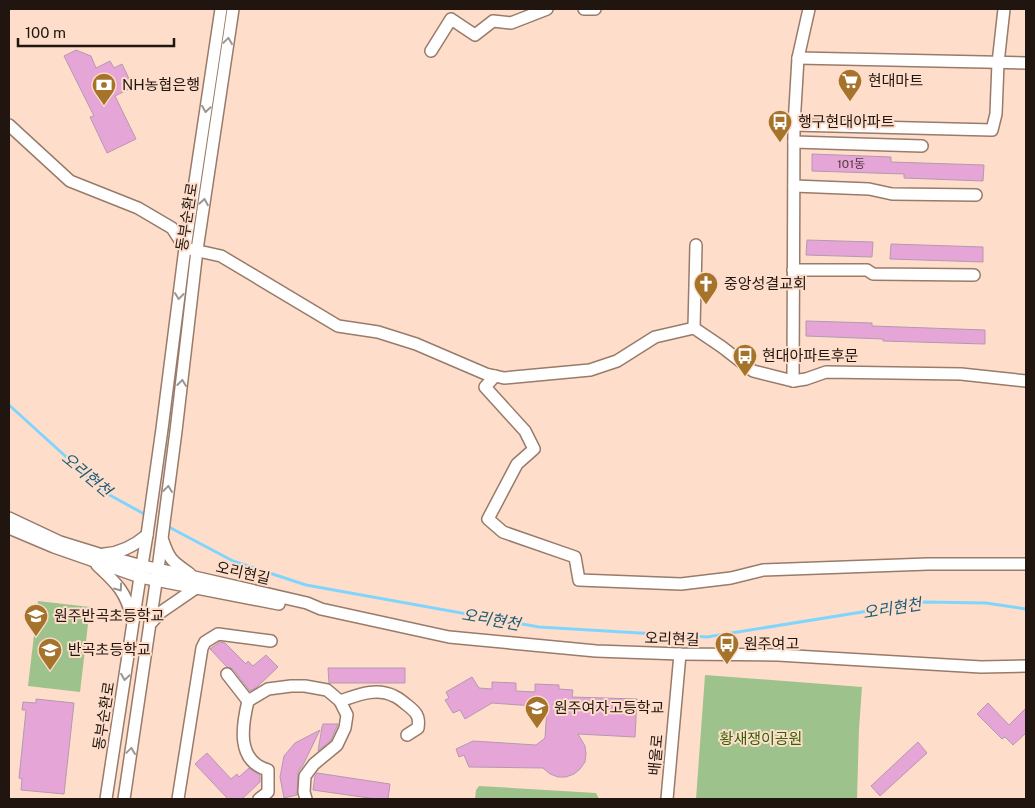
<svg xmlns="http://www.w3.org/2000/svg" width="1035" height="808" font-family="'Public Sans','Noto Sans KR',sans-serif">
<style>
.green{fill:#9ec28b}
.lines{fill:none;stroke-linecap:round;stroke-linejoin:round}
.stream{stroke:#81d5fd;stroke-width:3}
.building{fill:#e5a5d7;stroke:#b599ae}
.minor-casing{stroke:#987b6a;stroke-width:14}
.minor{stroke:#fff;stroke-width:11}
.oneway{stroke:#9b9693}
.labels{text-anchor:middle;stroke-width:4;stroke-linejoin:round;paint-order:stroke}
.number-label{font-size:12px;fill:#523a41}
.poi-label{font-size:15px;fill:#21160f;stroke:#fedecb;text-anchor:start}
.street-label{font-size:15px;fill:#21160f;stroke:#fedecb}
.park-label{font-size:15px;fill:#316303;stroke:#fedecb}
.water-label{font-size:16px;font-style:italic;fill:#1b5c77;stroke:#fedecb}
</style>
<rect width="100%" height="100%" fill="#fedecb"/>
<g class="green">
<polygon points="38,601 90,607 80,692 28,686"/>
<polygon points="705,675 862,687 859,729 857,799 696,799"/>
<polygon points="479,786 596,793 599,799 475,799 476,790"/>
</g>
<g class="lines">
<g class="stream">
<polyline points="9,405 106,493 146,515"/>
<polyline points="167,526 233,561 306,585 539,627 707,637 924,602 986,603 1026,609"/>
</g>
</g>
<g class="building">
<polygon points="76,50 91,56 96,68 110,61 114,68 122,64 133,87 115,96 136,139 107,153 90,117 94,116 64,56"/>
<polygon points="812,154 891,157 891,162 984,165 983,181 904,178 904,174 812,171"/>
<polygon points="807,240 873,242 872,257 806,255"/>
<polygon points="891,244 983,247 983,262 890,259"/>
<polygon points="806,321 872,323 872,326 985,330 985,344 883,341 883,339 806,336"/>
<polygon points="220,642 225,643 246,664 248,661 253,666 266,655 278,667 257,687 250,691 233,669 227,667 210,649"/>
<polygon points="328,668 405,668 405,683 329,683"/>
<polygon points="472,677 479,688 492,689 492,682 516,683 516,691 535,692 535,684 559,685 559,689 573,690 572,697 637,699 635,737 578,734 585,746 586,754 585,762 580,769 574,774 566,777 558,777 550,774 543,768 469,767 464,755 459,757 456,749 473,741 536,745 545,738 547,707 492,703 465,719 460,710 453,713 445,700 449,698 446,692"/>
<polygon points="36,699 74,703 64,794 21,790 22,779 19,778 26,710 22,710 23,702 36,703"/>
<polygon points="988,703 1009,725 1026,708 1026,733 1013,745 1005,737 1002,739 977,714"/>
<polygon points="323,724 338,724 331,740 318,751 322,727"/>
<polygon points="320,730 303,765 298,772 297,795 284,798 280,777 284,756 295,743"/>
<polygon points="918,742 927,753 880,796 871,786"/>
<polygon points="207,753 231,779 237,774 239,777 249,768 260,775 260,782 242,799 228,799 195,764"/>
<polygon points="317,773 390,784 388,799 376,799 313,790 315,776"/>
</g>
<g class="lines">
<defs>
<g id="minor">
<polyline points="584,9 595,9"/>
<polyline points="431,51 451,19 475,35 493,21 511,23 547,9"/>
<polyline points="798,58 1026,63"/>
<polyline points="9,125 70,181 138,208 172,228 185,248 221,256 338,326 378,332 416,344 486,374 504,378 590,370 617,361 655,337 694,328 722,347 753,371 793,381 806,379 826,372 961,374 1026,381"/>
<polyline points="794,125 992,130 996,114 998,63 1004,9"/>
<polyline points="794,142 922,146"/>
<polyline points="794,186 869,189 892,194 976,195"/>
<polyline points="793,270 867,270 873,274 974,275"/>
<polyline points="694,328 696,245"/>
<polyline points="495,376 485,387 525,431 534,449 517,464 488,519 503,532 575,557 579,580 681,584 731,578 763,570 928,564 1026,564"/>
<polyline points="793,381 794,125 798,58 809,9"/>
<polyline points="9,518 60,542 99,554 142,566 194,577 307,603 321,609 449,637 596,651 680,654 778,655 981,667 1026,666"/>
<polyline points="9,528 54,547 140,577 279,604"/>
<path d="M163,541c7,21 11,21 27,33"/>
<path d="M104,554c17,-1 30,-8 43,-19"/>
<path d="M97,565c19,18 28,25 35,52"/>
<polyline points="150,624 161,612 196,588"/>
<path d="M227,674l21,27c-6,25 -12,60 20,69v22l-9,7"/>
<polyline points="248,701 268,689 291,686 305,686 327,690 340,701 347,715 345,728 337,745 314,764 305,776 304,792 306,799"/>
<path d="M340,701c18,-6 36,-14 54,-5 5,2 9,6 13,9 9,7 13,11 11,23l-11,7"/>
<polyline points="106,799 140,577 147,535 162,429 185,248 221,9"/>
<polyline points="124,799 158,569 176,431 197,250 233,9"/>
<polyline points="178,799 202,648 205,642 218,634 271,641"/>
<polyline points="667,799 680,654"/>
</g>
</defs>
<use href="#minor" class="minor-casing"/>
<use href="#minor" class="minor"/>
</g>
<defs><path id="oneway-chevron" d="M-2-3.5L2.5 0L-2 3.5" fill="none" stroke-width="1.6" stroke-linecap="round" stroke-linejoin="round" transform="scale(1.25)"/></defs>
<g class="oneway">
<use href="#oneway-chevron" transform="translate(228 41) rotate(-82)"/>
<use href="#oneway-chevron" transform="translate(206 109) rotate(99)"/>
<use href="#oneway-chevron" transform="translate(204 202) rotate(-81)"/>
<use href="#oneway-chevron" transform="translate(179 296) rotate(97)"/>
<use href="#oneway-chevron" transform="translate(182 383) rotate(-83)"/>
<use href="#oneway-chevron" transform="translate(168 489) rotate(-83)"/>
<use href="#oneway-chevron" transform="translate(119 588) rotate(54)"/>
<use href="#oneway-chevron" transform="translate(125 677) rotate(99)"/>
<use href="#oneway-chevron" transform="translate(131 751) rotate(-82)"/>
</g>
<defs>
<symbol id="supermarket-pin" viewBox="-11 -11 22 30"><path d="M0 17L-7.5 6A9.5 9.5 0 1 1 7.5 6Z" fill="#a6732b" stroke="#fedecb"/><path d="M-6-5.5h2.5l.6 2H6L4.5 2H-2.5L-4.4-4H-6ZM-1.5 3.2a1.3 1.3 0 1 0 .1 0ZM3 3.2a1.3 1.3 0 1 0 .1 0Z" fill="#fff"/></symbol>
<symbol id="bank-pin" viewBox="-11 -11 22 30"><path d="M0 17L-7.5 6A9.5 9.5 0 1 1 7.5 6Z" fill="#a6732b" stroke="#fedecb"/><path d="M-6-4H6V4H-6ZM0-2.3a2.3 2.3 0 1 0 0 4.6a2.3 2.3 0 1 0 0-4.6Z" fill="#fff"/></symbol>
<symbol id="bus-pin" viewBox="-11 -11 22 30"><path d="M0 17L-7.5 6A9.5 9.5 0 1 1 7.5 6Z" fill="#a6732b" stroke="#fedecb"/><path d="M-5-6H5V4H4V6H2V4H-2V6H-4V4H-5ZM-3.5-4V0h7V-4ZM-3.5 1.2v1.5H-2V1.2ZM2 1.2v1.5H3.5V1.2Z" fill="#fff"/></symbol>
<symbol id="church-pin" viewBox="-11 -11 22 30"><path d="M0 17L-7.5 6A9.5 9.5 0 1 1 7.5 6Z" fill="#a6732b" stroke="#fedecb"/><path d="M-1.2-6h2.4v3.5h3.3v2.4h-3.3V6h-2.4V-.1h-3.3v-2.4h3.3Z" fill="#fff"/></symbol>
<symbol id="school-pin" viewBox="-11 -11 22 30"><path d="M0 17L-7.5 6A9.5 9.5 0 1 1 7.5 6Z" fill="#a6732b" stroke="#fedecb"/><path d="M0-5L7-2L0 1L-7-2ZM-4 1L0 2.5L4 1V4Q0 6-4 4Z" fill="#fff"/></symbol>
</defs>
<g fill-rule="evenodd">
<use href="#supermarket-pin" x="836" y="67" width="28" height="38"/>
<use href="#bank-pin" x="90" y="71" width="28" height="38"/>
<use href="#bus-pin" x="766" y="108" width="28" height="38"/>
<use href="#church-pin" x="692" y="270" width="28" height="38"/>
<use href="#bus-pin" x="731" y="342" width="28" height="38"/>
<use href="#school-pin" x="22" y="602" width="28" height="38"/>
<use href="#bus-pin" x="713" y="630" width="28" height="38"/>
<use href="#school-pin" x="36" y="636" width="28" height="38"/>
<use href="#school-pin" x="523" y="694" width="28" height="38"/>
</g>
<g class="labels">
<g class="number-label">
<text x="851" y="168">101동</text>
</g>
<g class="poi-label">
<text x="868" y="86">현대마트</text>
<text x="122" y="90">NH농협은행</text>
<text x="798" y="127">행구현대아파트</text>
<text x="724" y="289">중앙성결교회</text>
<text x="762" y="361">현대아파트후문</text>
<text x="54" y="621">원주반곡초등학교</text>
<text x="744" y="649">원주여고</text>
<text x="68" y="655">반곡초등학교</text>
<text x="554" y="713">원주여자고등학교</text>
</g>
<g class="street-label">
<text transform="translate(187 217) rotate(-81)" y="5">동부순환로</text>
<text transform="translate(243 573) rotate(13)" y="5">오리현길</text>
<text transform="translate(672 639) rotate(2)" y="5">오리현길</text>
<text transform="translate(104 716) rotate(-81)" y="5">동부순환로</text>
<text transform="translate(656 755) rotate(-85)" y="5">배울로</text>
</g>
<g class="park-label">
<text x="761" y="744">황새쟁이공원</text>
</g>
<g class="water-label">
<text transform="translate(87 474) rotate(40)" y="6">오리현천</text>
<text transform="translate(892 608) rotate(-9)" y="6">오리현천</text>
<text transform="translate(491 619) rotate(10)" y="6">오리현천</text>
</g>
</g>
<rect width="1035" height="808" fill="none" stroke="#21160f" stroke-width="20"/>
<path d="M18 38v8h156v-8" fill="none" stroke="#21160f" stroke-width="2.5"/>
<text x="25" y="38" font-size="15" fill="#21160f" stroke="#fedecb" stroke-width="4" paint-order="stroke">100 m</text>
</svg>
